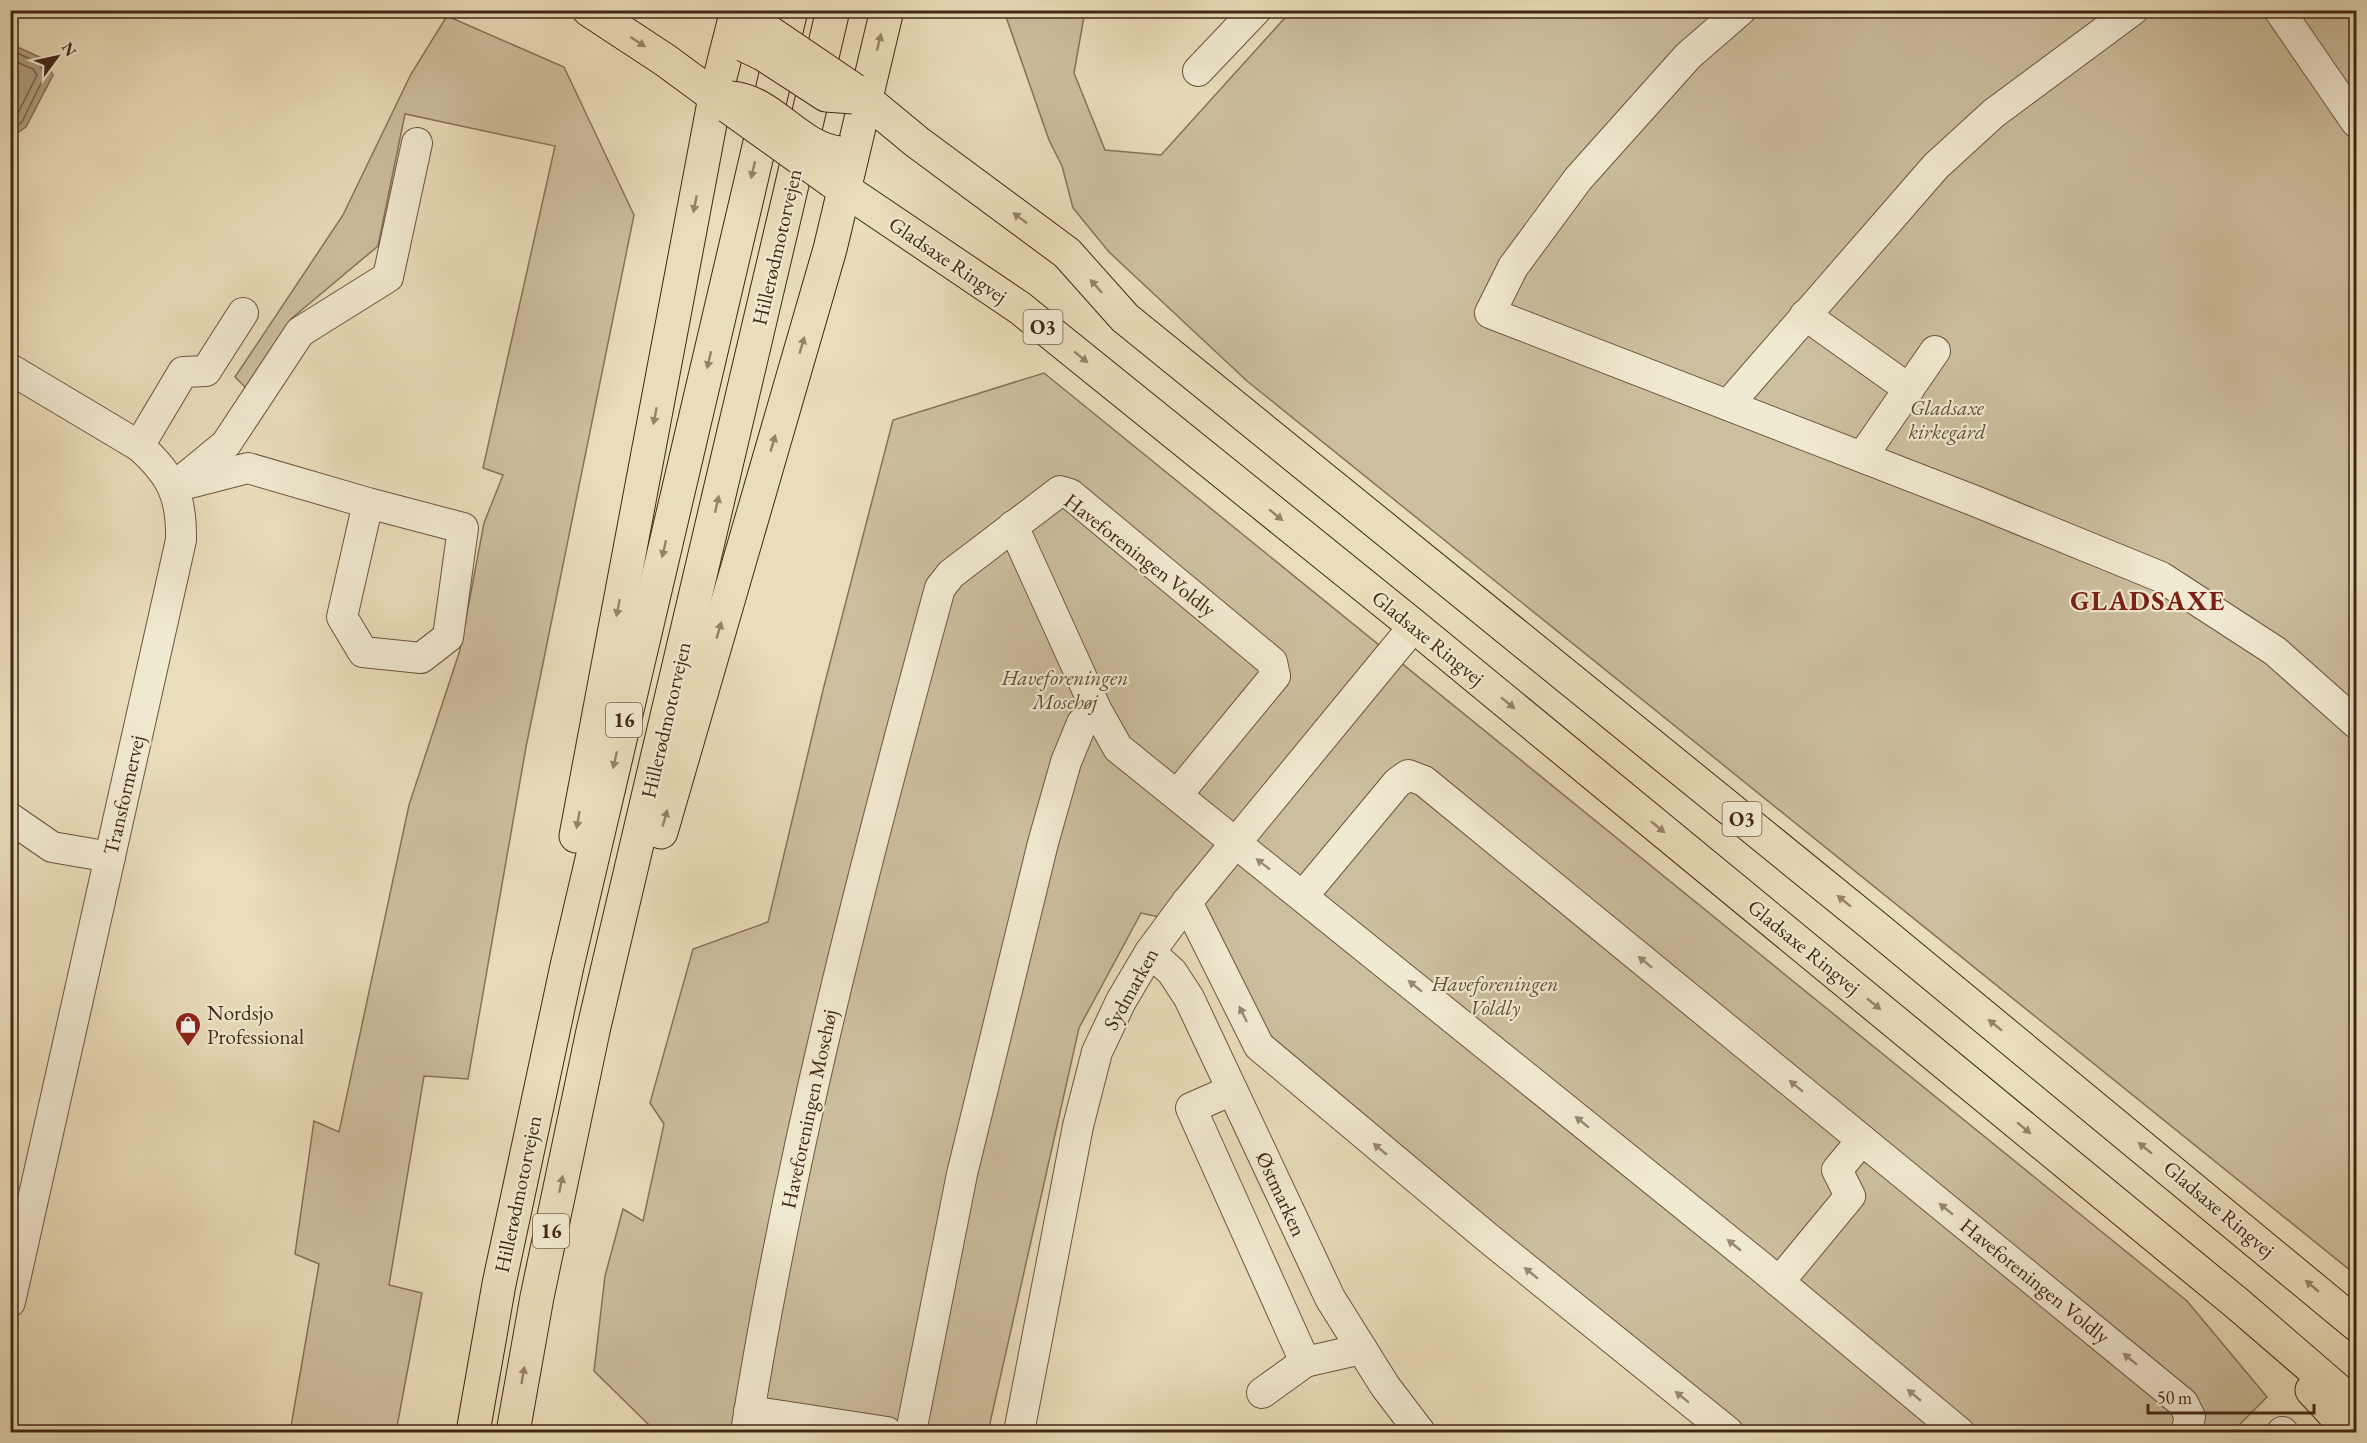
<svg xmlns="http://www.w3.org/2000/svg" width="2367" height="1443" font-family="'EB Garamond',serif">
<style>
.green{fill:#cdbf9e;stroke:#887259;stroke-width:1.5}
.water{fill:#b19f82;stroke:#856f56;stroke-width:1.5}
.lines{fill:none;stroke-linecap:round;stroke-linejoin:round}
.shore{stroke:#7a624b;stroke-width:1.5}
.minor-casing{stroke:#6c543e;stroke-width:32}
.major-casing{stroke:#422614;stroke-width:35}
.highway-casing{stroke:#422614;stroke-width:35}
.minor{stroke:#f1ead2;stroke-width:30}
.major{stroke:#eadeba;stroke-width:33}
.highway{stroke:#eadeba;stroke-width:33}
.major-bridge-casing{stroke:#422614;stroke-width:35;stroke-linecap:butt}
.highway-bridge-casing{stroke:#422614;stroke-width:35;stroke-linecap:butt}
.major-bridge{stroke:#eadeba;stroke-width:33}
.highway-bridge{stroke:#eadeba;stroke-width:33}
.oneway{fill:#968267}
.oneway2{fill:#9a8873}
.labels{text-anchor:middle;stroke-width:4.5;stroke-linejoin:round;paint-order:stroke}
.shield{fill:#f1ead2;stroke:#76614d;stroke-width:1.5}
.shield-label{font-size:20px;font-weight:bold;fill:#422614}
.street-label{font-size:21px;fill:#422614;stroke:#f1ead2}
.park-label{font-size:21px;font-style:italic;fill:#654c36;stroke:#f1ead2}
.poi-label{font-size:21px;fill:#422614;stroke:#f1ead2;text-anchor:start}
.district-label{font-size:27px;font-weight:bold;letter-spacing:1.5px;fill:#7a1f14;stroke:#f1ead2}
</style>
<rect width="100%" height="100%" fill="#eadeba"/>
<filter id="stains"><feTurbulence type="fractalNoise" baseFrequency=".00333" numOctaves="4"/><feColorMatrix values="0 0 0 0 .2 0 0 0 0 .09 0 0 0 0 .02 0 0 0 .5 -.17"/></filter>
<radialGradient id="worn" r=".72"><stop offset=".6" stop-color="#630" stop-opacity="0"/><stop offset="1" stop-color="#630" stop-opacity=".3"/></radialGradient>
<g class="green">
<polygon points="1004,11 1085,11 1074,73 1105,150 1161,155 1291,11 2356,11 2356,1275 1247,381 1109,252 1073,208 1062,166 1049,140"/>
<polygon points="447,16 564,67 634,215 526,747 468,1079 424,1076 389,1285 422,1293 396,1432 290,1432 319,1264 295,1254 314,1121 339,1132 409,805 460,650 484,523 503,475 483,468 555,146 405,114 378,246 291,319 250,392 235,377 343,215 411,74"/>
<polygon points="1044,373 2187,1301 2267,1397 2232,1432 1715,1432 1245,1051 1182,922 1141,913 1079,1028 988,1432 647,1432 649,1425 594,1371 605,1276 623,1209 643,1221 664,1124 650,1103 693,949 768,922 823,690 893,420"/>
</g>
<polygon class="water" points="11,44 44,59 53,75 26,127 11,137"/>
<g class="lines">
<g class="shore">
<polyline points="10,50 39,63 45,75 22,122 10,130"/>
<polyline points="10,59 33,69 37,75 16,117 10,121"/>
</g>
<defs>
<g id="minor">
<polyline points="1741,10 1688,56 1578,179 1513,267 1490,313 1975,501 2161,577 2275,651 2356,723"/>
<polyline points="2279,10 2356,122"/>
<polyline points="1198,71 1256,10"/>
<polyline points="1805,315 1909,389"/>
<path d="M10,369l129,77c33,29 43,51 42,94l-171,762"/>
<polyline points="1728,405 1936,166 1994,113 2133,10"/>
<polyline points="139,446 183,372 206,371 243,313"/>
<polyline points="1862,457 1935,351"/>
<polyline points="181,481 226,444 300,332 388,277 417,143"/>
<polyline points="174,487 248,468 368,503 342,617 363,652 421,658 448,637 463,528 368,503"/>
<polyline points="1013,526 1096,709 1118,748 1760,1266 1959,1432"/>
<polyline points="10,818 52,847 110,857"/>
<polyline points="1303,896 1397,783 1408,775 1424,781 2183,1403 2190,1417 2186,1432"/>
<polyline points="1187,902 1259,1046 1488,1238 1728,1432"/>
<polyline points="1150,952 1172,972 1189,998 1330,1298 1385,1386 1420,1432"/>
<polyline points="1232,1090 1191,1108 1305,1362 1362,1349"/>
<polyline points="1779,1282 1850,1196 1837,1170 1862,1140"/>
<polyline points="1262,1393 1305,1362"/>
<polyline points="749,1411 887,1432"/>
<path d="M746,1432c45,-285 118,-566 194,-844l11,-14 109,-83 10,3 202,168 3,14 -98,119"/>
<polyline points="911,1432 962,1174 1043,843 1066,762 1082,723 1096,709"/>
<polyline points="1019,1432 1078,1126 1097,1052 1121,1001 1150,952 1187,902 1414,626"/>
<polyline points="2282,1432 2283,1432"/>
</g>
<g id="major">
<polyline points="589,10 665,60 729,107"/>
<polyline points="854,90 917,142 1067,253 1125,318 1873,925 2356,1324"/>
<polyline points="832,181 1020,308 1414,626 2239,1305 2356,1406"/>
<polyline points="2312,1390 2351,1432"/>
</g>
<g id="highway">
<polyline points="661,832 830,249 887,10"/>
<polyline points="576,836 715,97 737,10"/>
<polyline points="473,1432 499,1284 567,966 791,10"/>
<polyline points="513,1432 537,1297 593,1031 833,10"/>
</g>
</defs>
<use href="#minor" class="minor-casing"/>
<use href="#major" class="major-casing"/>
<use href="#highway" class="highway-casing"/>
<use href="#minor" class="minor"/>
<use href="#major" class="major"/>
<use href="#highway" class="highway"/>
<defs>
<g id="major-bridge">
<polyline points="751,20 854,90"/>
<polyline points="729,107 832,181"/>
</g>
<g id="highway-bridge">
<polyline points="744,45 763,54 826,95 853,97"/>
<path d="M731,98c41,3 66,50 108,55"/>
</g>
</defs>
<use href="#major-bridge" class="major-bridge-casing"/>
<use href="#highway-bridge" class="highway-bridge-casing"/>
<use href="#major-bridge" class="major-bridge"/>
<use href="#highway-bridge" class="highway-bridge"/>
</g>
<defs><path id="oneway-solid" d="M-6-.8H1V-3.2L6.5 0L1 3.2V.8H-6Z" transform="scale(1.5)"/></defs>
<g class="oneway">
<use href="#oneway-solid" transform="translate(638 42) rotate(33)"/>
<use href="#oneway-solid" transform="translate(879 42) rotate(-76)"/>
<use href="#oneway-solid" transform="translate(753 170) rotate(103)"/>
<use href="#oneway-solid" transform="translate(695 204) rotate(101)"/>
<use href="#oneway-solid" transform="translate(1020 218) rotate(-143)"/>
<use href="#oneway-solid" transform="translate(1096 286) rotate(-132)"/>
<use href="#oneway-solid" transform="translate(802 345) rotate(-74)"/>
<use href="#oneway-solid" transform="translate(1081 357) rotate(39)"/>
<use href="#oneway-solid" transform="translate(709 360) rotate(103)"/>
<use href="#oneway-solid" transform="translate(655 416) rotate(101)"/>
<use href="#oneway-solid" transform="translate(773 443) rotate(-74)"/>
<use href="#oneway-solid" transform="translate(717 504) rotate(-77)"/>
<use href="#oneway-solid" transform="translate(1276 515) rotate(39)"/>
<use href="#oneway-solid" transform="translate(664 549) rotate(103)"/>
<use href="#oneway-solid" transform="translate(618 608) rotate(101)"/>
<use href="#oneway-solid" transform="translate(719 630) rotate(-74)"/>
<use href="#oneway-solid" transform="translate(1508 703) rotate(39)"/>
<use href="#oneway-solid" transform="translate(615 760) rotate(103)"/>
<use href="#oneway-solid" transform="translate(665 818) rotate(-74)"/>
<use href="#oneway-solid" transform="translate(578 820) rotate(100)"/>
<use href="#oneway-solid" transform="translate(1658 827) rotate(39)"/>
<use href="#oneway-solid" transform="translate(1844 901) rotate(-141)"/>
<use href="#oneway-solid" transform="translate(1874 1004) rotate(39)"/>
<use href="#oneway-solid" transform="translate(1995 1025) rotate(-141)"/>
<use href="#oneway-solid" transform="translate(2024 1128) rotate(39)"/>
<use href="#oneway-solid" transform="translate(2145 1148) rotate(-141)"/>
<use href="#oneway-solid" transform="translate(561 1184) rotate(-78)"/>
<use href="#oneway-solid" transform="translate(2312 1286) rotate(-140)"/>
<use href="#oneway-solid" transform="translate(523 1375) rotate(-80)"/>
</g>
<g class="oneway2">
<use href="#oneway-solid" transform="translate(1263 864) rotate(-142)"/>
<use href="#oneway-solid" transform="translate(1645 962) rotate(-141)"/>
<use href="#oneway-solid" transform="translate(1415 986) rotate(-141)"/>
<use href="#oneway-solid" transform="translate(1243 1014) rotate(-116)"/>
<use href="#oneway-solid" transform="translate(1796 1086) rotate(-141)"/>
<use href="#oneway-solid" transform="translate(1582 1122) rotate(-141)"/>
<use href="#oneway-solid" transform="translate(1380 1149) rotate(-140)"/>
<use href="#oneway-solid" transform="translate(1946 1209) rotate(-141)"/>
<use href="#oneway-solid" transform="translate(1734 1245) rotate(-141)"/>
<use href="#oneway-solid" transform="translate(1531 1273) rotate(-141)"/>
<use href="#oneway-solid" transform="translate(2130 1359) rotate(-141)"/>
<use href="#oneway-solid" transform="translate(1914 1395) rotate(-140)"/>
<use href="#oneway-solid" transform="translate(1682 1397) rotate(-141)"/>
</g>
<defs>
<symbol id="shop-pin" viewBox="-11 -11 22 30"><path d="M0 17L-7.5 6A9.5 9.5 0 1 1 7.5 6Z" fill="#8f2418" stroke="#f1ead2"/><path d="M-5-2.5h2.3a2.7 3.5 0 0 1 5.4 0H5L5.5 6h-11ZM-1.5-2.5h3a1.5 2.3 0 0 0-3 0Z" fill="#fff"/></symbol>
</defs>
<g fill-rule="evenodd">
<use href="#shop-pin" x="173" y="1010" width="30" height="40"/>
</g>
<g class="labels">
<g class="shield">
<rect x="1023.5" y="310" width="39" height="34" rx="4.5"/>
<rect x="606" y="703" width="36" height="34" rx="4.5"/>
<rect x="1722.5" y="802" width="39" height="34" rx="4.5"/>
<rect x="533" y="1214" width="36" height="34" rx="4.5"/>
</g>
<g class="shield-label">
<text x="1043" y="334">O3</text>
<text x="624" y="727">16</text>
<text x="1742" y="826">O3</text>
<text x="551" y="1238">16</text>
</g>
<g class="street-label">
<text transform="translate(777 247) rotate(-77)" y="7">Hillerødmotorvejen</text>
<text transform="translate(948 260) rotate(34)" y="7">Gladsaxe Ringvej</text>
<text transform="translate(1140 555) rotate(38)" y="7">Haveforeningen Voldly</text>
<text transform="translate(1428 638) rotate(39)" y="7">Gladsaxe Ringvej</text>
<text transform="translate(666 720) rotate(-77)" y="7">Hillerødmotorvejen</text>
<text transform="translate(124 795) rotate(-77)" y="7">Transformervej</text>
<text transform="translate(1804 947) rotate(39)" y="7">Gladsaxe Ringvej</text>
<text transform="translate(1131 989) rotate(-61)" y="7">Sydmarken</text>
<text transform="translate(809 1109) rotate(-78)" y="7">Haveforeningen Mosehøj</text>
<text transform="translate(518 1194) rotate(-78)" y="7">Hillerødmotorvejen</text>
<text transform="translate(1281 1194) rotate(65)" y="7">Østmarken</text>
<text transform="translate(2219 1209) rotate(40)" y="7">Gladsaxe Ringvej</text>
<text transform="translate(2035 1281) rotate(39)" y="7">Haveforeningen Voldly</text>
</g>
<g class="park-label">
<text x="1947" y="415">Gladsaxe<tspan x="1947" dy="24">kirkegård</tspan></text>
<text x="1065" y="685">Haveforeningen<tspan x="1065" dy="24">Mosehøj</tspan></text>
<text x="1495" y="991">Haveforeningen<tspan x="1495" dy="24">Voldly</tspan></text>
</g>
<g class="poi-label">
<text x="207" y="1020">Nordsjo<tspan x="207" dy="24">Professional</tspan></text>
</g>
<g class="district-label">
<text x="2148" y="610">GLADSAXE</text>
</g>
</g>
<rect width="2367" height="1443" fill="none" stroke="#eadeba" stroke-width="36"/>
<rect x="12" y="12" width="2343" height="1419" fill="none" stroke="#422614" stroke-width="3"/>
<rect x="18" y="18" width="2331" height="1407" fill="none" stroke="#422614" stroke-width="1.5"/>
<g transform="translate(57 57) rotate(57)" stroke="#f1ead2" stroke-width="4.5" paint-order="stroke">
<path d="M0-4.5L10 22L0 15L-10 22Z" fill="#422614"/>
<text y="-9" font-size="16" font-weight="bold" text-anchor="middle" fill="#422614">N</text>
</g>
<path d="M2148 1404v9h166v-9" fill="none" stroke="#422614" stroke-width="3"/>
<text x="2157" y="1404" font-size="18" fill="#422614" stroke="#f1ead2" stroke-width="4.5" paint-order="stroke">50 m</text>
<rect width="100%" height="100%" filter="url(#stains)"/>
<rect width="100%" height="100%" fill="url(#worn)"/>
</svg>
